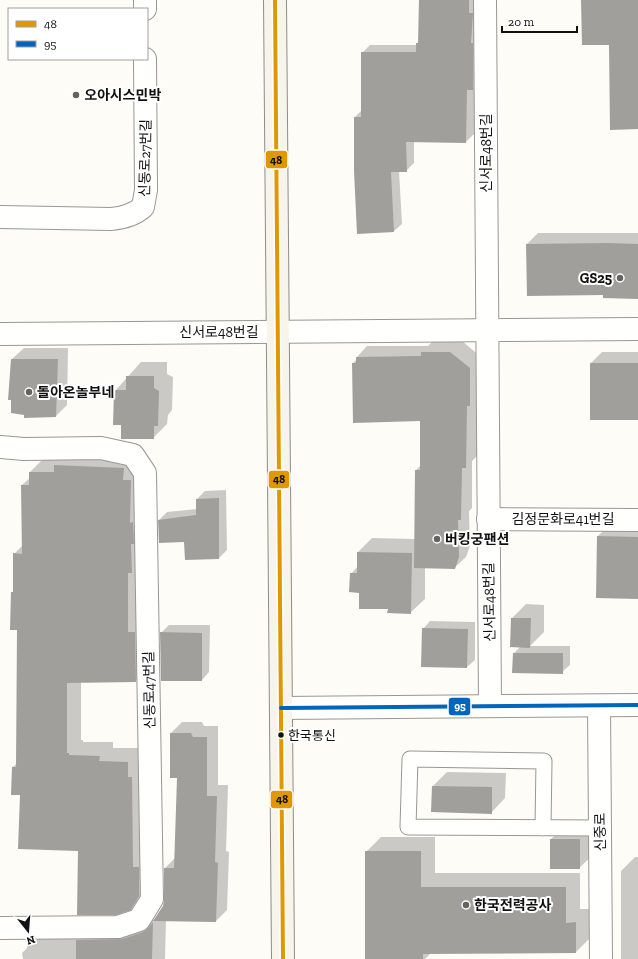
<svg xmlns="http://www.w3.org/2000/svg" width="638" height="959" font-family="'Zilla Slab','Noto Sans KR',serif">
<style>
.shadow{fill:#0003}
.building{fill:#a19f9c}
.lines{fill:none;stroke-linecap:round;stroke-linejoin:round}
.lane-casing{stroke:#979795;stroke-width:17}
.street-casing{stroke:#979795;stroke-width:24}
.secondary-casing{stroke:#8e8d8b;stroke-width:24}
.lane{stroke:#fffffe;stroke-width:15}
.street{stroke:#fffffe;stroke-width:22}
.secondary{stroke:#f6f4eb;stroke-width:22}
.bus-1-casing{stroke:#fff;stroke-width:7}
.bus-2-casing{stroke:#fff;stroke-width:7}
.bus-1{stroke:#e09702;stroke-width:4}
.bus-2{stroke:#0065bd;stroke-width:4}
.poi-dot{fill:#646362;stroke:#fff;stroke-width:1.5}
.bus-dot{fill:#111;stroke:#fff;stroke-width:1.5}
.labels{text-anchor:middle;stroke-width:4;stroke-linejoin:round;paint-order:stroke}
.bus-label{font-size:13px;fill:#111;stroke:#fff;text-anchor:start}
.poi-label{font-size:14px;font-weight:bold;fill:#111;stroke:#fff;text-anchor:start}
.street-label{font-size:14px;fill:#111;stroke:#fff}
.line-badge{stroke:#fff;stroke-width:1.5}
.badge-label{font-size:11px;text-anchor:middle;font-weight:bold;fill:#fff}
.pale-badge-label{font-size:11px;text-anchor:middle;font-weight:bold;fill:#111}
</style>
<rect width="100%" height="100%" fill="#fdfcf7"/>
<g class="shadow">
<polygon points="420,0 476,0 474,134 466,142 414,141 414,163 406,171 399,171 402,224 394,231 355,117 362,110 362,53 370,45 417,45 419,42"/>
<polygon points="538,233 638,233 638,298 604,294 527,244"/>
<polygon points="433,341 462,341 481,357 477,397 477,456 472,461 472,508 469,511 470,546 466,557 454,568 425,567 425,599 410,613 389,608 360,592 351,574 358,566 358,552 372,538 416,539 416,470 421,465 421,420 353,363 357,359 357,357 367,346 428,346"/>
<polygon points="24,348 68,348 67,405 56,416 25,414 12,359"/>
<polygon points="602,352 638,352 638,419 591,363"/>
<polygon points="141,362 167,362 167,374 173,377 172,410 168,415 167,424 153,438 122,424 115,391"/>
<polygon points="137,455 149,667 136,681 81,682 81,740 83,740 83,742 113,742 113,748 142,748 144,895 130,909 79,850 13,767 17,763 18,629 12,593 14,590 14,554 23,545 22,485 30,478 30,472 43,459"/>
<polygon points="226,490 227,550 219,558 185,541 159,520 167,512 197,509 197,499 205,491"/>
<polygon points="612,522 638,523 638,598 598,536"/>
<polygon points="526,604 544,605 544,632 530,646 570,646 570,665 562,672 514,653 521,646 512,618"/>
<polygon points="430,621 475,622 475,660 467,667 423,629"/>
<polygon points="169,625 210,625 209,672 202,680 161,633"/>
<polygon points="182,722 202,722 204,726 218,726 218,785 228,785 226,851 229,852 227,910 216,921 166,920 165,959 23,959 22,953 27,948 27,942 42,928 137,925 156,919 164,906 165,899 165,868 175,858 178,777 171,777 171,733"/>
<polygon points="447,772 506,773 505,798 491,813 433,786"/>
<polygon points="565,825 593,825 594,854 579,868 551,839"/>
<polygon points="381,837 435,837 435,873 580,873 580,909 590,909 590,938 576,952 431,953 425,959 366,959 366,852"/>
<polygon points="635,857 638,857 638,959 621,959 621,871"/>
</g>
<g class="building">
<polygon points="419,0 469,0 469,13 473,13 471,43 473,43 473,90 467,90 466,143 406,142 407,172 391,172 394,232 357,234 354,171 354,117 361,117 361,52 416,52 416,43 418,43"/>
<polygon points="581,0 638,0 638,129 610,130 609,45 582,45"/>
<polygon points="608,243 638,244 638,299 603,298 603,295 527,296 526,244"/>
<polygon points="421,352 450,352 470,368 470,406 467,406 466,468 462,468 461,520 458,520 459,557 455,569 414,568 415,470 420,470 420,421 353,423 352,363 356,363 356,357 421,356"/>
<polygon points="11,359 58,359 56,417 24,418 24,415 11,413 11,400 8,400"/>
<rect x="590" y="363" width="48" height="57"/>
<polygon points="126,376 154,376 154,388 159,391 158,426 154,426 154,439 121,439 121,425 113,425 114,390 126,390"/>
<polygon points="54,465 124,468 123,480 131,480 130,523 133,522 134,544 131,544 132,573 128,573 128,632 135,632 136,682 67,683 67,753 69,753 69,755 100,756 99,761 128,762 128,777 132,777 133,867 139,867 139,896 131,910 116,915 77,915 78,851 18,849 20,795 11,795 12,767 16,767 17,630 10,630 11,592 13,592 13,553 22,554 21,485 29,485 29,472 54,472"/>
<polygon points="219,498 219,559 185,560 184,542 159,543 158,520 196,515 196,499"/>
<polygon points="597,536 638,537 638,599 596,598"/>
<polygon points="357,552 412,553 411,614 387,613 388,609 359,609 359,593 349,592 350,573 357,573"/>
<polygon points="511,618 531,618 530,648 510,647"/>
<polygon points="422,628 468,629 467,668 421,667"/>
<polygon points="160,632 202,633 202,681 161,681"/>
<polygon points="513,653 563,653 563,674 512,673"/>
<polygon points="170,733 191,733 193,737 207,737 207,796 217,796 215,862 218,863 216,922 153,921 163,906 164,899 164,868 174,868 177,778 170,778"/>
<polygon points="432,786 492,787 492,814 431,812"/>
<rect x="550" y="839" width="30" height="30"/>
<polygon points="365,851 421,851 421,887 566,887 566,923 576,922 576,953 423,954 423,959 365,959"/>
<polygon points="153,922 152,959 76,959 76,940 122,939 143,932 149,927"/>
</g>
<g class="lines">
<defs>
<polyline id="lane" points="543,828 544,761 410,759 408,827 600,828"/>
<g id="street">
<polyline points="145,0 145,9"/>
<polyline points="485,0 490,706"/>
<path d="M0,217l111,2c12,-1 23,-4 32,-12l3,-17 -1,-131"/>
<polyline points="0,334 638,329"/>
<polyline points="0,447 24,449 101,448 133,455 145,473 152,899 139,920 118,927 0,928"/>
<polyline points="488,519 638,520"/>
<polyline points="599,706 601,959"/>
<polyline points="281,708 638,705"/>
</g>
<polyline id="secondary" points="275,0 283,959"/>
</defs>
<use href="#lane" class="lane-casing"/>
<use href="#street" class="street-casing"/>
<use href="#secondary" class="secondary-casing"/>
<use href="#lane" class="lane"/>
<use href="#street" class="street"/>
<use href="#secondary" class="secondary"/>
<defs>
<polyline id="bus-1" points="275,0 283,959"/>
<polyline id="bus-2" points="281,708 638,705"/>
</defs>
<use href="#bus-1" class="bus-1-casing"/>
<use href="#bus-2" class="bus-2-casing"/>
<use href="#bus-1" class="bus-1"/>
<use href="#bus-2" class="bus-2"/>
</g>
<g class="poi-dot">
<circle cx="76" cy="95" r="4"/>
<circle cx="620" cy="278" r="4"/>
<circle cx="29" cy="392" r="4"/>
<circle cx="437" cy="539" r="4"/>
<circle cx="466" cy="905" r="4"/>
</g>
<circle class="bus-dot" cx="281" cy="735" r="3.5"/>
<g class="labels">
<g class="bus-label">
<text x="288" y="740">한국통신</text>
</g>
<g class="poi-label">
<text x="84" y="100">오아시스민박</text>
<text x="612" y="283" text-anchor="end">GS25</text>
<text x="37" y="397">돌아온놀부네</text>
<text x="445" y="544">버킹궁팬션</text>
<text x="474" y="910">한국전력공사</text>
</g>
<g class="street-label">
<text transform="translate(486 153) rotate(-90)" y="5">신서로48번길</text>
<text transform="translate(145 158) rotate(-89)" y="5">신동로27번길</text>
<text x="219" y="337">신서로48번길</text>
<text x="563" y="524">김정문화로41번길</text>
<text transform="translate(489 602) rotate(-91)" y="5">신서로48번길</text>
<text transform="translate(149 690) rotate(-91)" y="5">신동로47번길</text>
<text transform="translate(600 832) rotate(-91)" y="5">신중로</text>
</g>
</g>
<g class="line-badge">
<rect x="265" y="150" width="23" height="19" rx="4" fill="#e09702"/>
<rect x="268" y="470" width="22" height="19" rx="4" fill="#e09702"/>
<rect x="448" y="697" width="23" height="19" rx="4" fill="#0065bd"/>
<rect x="270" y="790" width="23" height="19" rx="4" fill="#e09702"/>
</g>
<g class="badge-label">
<text x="460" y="710">95</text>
</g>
<g class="pale-badge-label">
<text x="276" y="164">48</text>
<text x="279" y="483">48</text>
<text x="282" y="803">48</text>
</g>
<rect x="8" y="8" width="140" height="52" fill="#ffffff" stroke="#a0a0a0"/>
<rect x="16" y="21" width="20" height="6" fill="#e09702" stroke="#a0a0a0"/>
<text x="44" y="28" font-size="12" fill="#111111">48</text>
<rect x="16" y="41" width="20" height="6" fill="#0065bd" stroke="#a0a0a0"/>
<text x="44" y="48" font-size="12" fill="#111111">95</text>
<g transform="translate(28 931) rotate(163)" stroke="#ffffff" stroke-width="3" paint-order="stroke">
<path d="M0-3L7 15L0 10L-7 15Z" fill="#111111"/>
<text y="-6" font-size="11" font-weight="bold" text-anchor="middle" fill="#111111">N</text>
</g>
<path d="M502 26v6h75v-6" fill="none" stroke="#111111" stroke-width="2"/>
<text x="508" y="26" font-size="12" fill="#111111" stroke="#ffffff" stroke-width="3" paint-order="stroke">20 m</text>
</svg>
